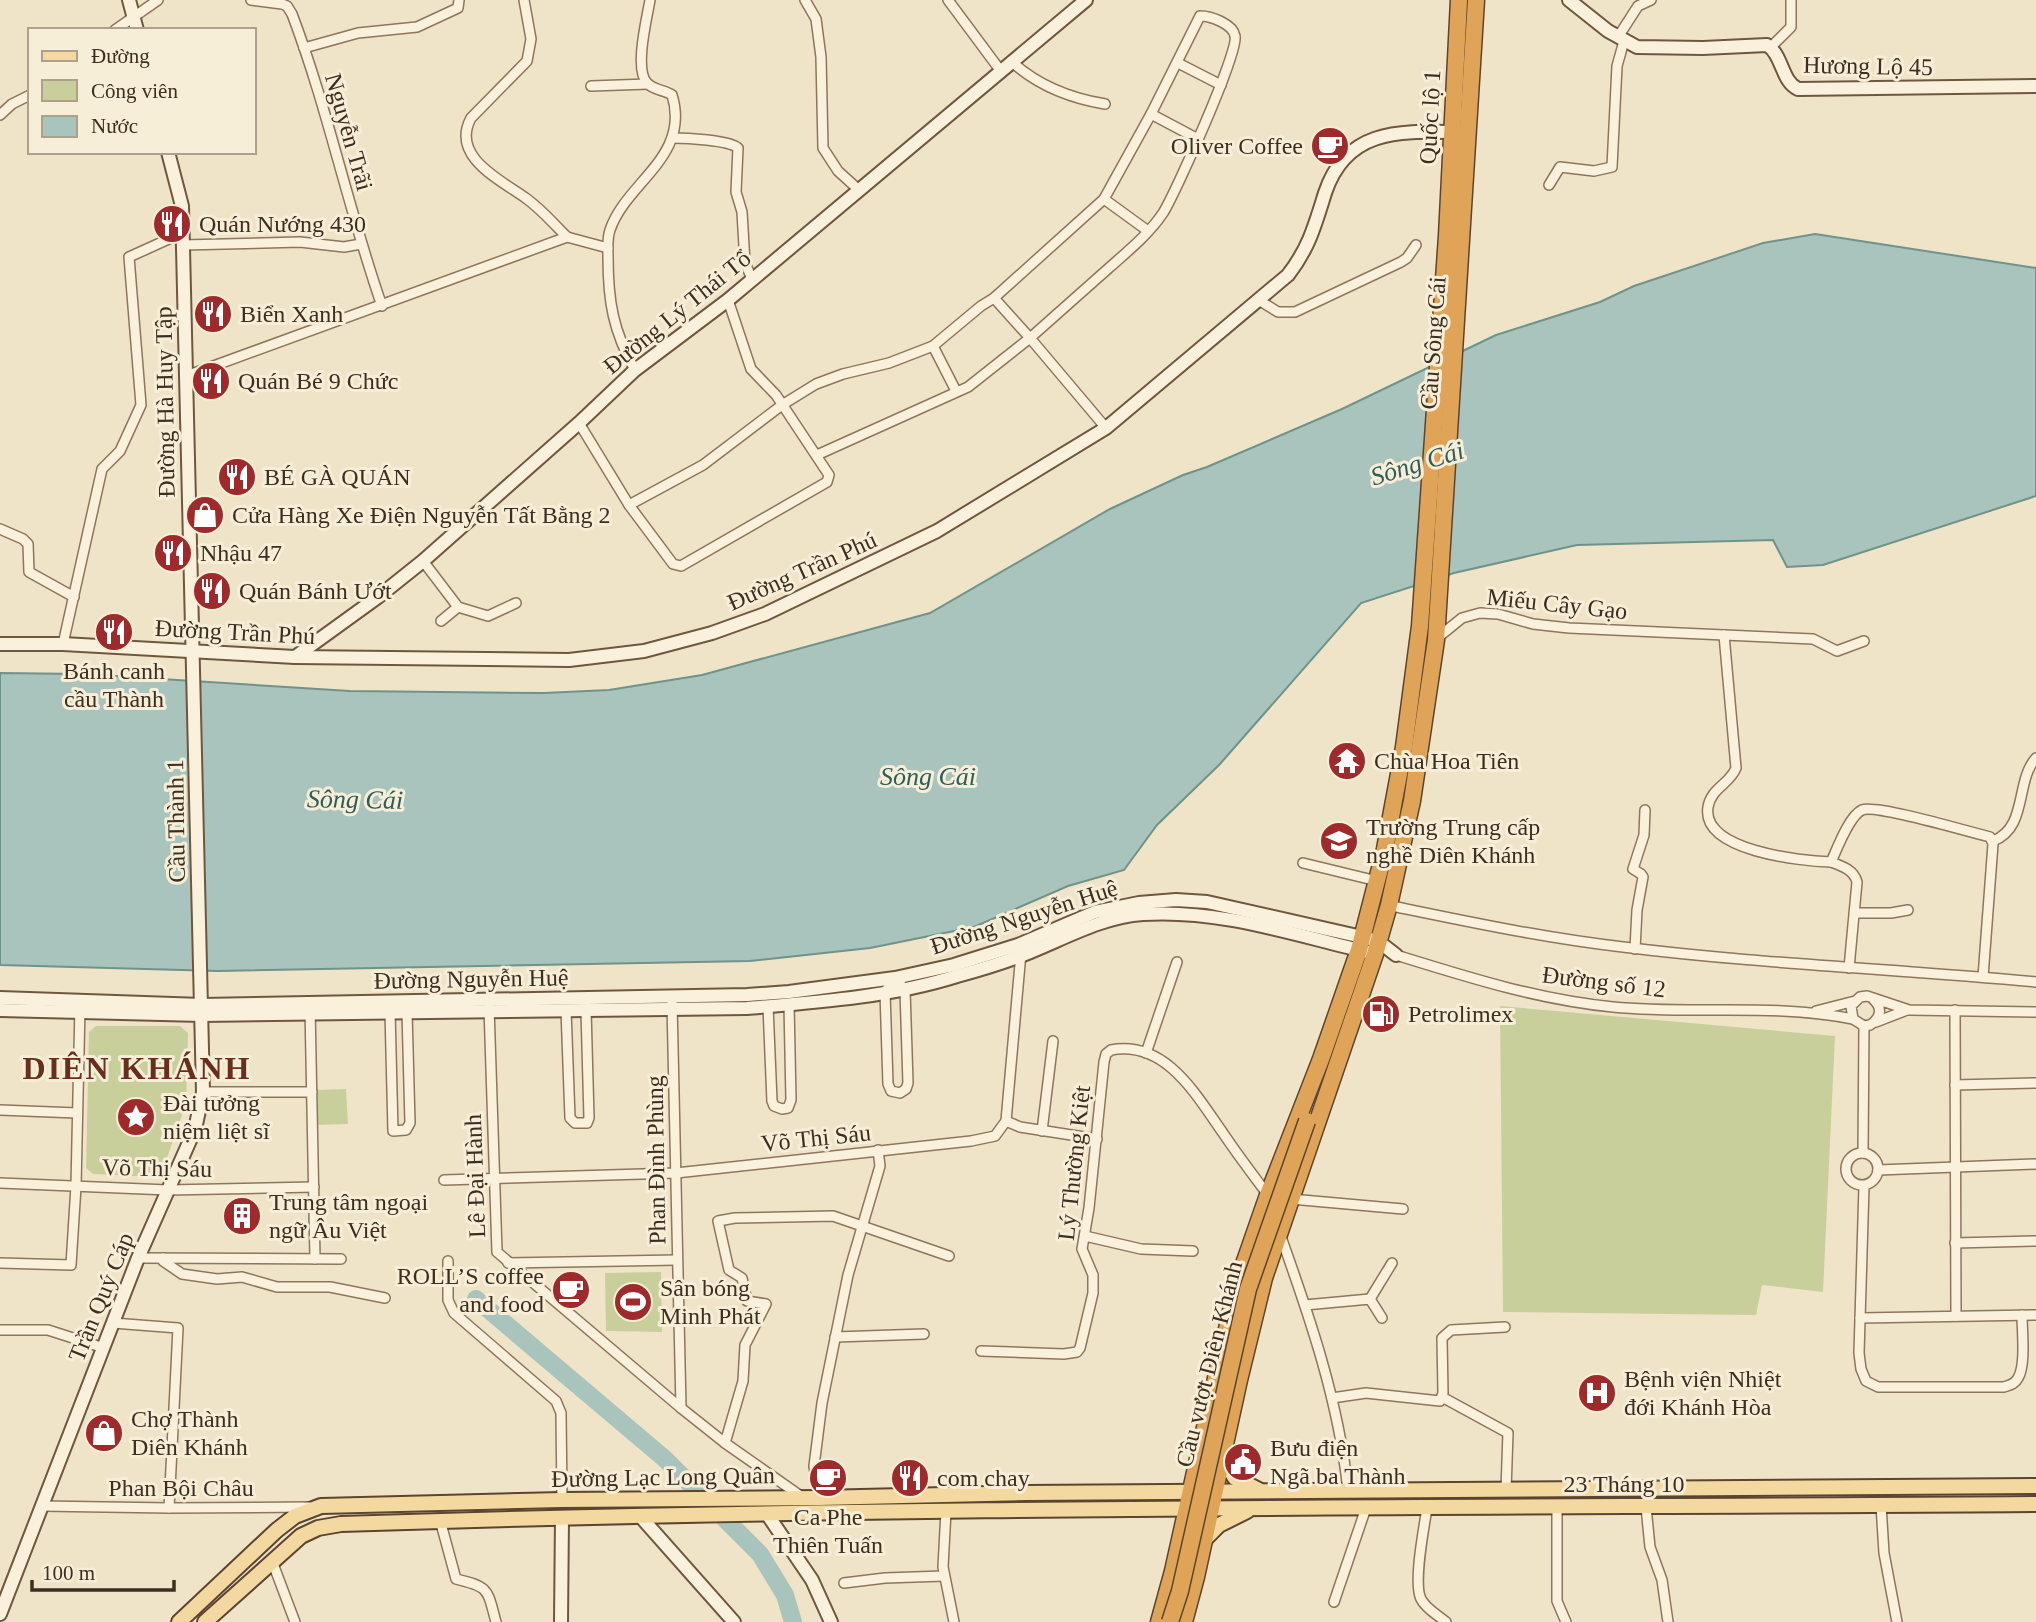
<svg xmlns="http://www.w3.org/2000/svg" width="2036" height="1622" font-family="Georgia,serif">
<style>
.green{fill:#c9cf9b}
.water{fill:#a9c4bc;stroke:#6f938a;stroke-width:2}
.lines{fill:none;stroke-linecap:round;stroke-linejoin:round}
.river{stroke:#a9c4bc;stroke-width:18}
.street-casing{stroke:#8d765c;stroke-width:12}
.secondary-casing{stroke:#6f573f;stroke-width:16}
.primary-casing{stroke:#5b4430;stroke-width:18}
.highway-casing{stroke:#5b4430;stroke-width:19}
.street{stroke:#faf1dc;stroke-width:9}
.secondary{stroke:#faf1dc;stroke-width:12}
.primary{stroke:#f3d9a0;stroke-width:14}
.highway{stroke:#e0a458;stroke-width:16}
.highway-bridge-casing{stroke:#5b4430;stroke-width:19;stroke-linecap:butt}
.highway-bridge{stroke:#e0a458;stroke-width:16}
.labels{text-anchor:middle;stroke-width:6;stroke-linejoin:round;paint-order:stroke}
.street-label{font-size:24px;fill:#3d2e20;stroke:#f7eed8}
.poi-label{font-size:24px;fill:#3d2e20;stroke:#f7eed8;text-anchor:start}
.water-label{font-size:26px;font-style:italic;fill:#2f5d5a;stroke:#f7eed8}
.district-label{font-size:32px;font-weight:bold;letter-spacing:2px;fill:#6b2e1e;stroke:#f7eed8}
</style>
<rect width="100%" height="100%" fill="#f0e4c8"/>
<g class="green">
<polygon points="1500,1006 1835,1036 1823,1292 1762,1285 1756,1315 1503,1312"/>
<polygon points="96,1026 180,1026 188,1033 186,1104 162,1172 155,1177 93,1174 86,1168 89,1032"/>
<polygon points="346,1089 348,1124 317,1125 316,1090"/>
<polygon points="661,1272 662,1332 606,1331 605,1273"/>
</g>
<polygon class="water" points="1815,234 2036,268 2036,496 1823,565 1787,567 1773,540 1577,545 1454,573 1361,603 1220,764 1157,825 1124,870 1068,886 974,927 870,948 750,961 218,971 0,965 0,673 83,674 350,691 544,693 609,690 702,675 930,613 1110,509 1183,475 1207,467 1342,409 1496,335 1600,302 1634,286 1763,243"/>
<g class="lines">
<polyline class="river" points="476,1299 665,1459 760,1554 785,1595 793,1622"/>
<defs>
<g id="street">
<path d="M251,0l31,4 5,2 5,8c36,95 56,195 90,292"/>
<path d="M524,0l7,39 -4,22 -56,57c-21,39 30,62 56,81 15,11 27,25 40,38"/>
<polyline points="805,0 816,19 821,57 823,148 838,171 860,191"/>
<polyline points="948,0 1000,70"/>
<polyline points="115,30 158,0"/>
<polyline points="1618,37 1638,6 1651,0"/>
<polyline points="1771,47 1791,27 1791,0"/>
<polyline points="304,48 358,33 417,27 458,8 459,0"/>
<path d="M1011,61c27,25 58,37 94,43"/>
<polyline points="1178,63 1221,85"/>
<polyline points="591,86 648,84"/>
<polyline points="1151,114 1198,139"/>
<polyline points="0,115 12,104 30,95"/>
<path d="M672,138c14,0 57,2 66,10l-2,44 6,20 3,51 7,16"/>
<polyline points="1549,185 1560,167 1594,171 1612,167 1617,66 1624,41"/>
<polyline points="1104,199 1148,231"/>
<polyline points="183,245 300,242 344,247 361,244"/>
<path d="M994,298l110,-99 47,-85 49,-98c11,0 33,8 35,20 4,16 -60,158 -72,177 -14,21 -35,38 -53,54 -27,24 -53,47 -80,71l76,90"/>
<polyline points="1260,301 1278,312 1295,312 1401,262 1407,258 1416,245"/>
<polyline points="933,346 956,391"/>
<path d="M635,370c-22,-39 -27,-69 -27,-113 0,-9 -1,-19 2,-27 16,-48 81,-73 62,-135 -7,-5 -19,-5 -25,-12 -13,-14 0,-65 3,-83"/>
<polyline points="186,376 567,237 608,248"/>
<polyline points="579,423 629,505 703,465 782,405 816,384 843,374 889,363 933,346 981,306 994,298 1030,338 968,387 817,455"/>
<polyline points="629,505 673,564 681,566 827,482 829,475 776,395 751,369 728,300"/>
<polyline points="0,529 23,539 28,544 29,572 74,597"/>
<polyline points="423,561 458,607 488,616 516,603"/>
<polyline points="441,621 458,607"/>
<path d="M1724,635l12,133c-6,16 -25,20 -28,39 -7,44 93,54 123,55 6,-13 18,-46 31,-52 14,-6 107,22 128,27l3,7 -10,133"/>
<polyline points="1436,639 1462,618 1480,613 1498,614 1533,624 1569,628 1813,639 1837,651 1864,641"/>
<polyline points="63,644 102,469 120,451 141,405 129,257 182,233"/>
<path d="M1993,841c35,-13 22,-60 43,-83"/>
<path d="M1831,862c11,4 23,8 26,20l-8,86"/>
<polyline points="1303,863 1377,881"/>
<path d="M1387,905c78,16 157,33 236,42 137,17 275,22 413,35"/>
<polyline points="1855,913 1891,913 1908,910"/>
<polyline points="1635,949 1637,910 1643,877 1641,874 1633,869 1644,835 1645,810"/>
<path d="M1396,955c71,22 143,45 217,52 80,8 161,-4 240,12"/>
<polygon points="895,978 905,990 908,1083 906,1089 900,1093 891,1091 888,1084 885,992"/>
<path d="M1873,999c10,9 8,19 -3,26l-6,1 -11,-7 -2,-13 9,-9 7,-1 42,14 127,2"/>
<polyline points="672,1003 681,1408"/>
<polyline points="768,1006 772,1101 774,1106 782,1109 788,1108 791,1100 789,1004"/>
<polyline points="489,1007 497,1252 681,1408 725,1443 802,1497"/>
<polyline points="310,1008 315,1259"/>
<polyline points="566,1010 570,1118 575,1123 587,1123 589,1118 586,1010"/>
<polyline points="1955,1010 1956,1316"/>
<polyline points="1816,1011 1855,1001"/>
<polyline points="390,1012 393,1131 406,1130 410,1123 407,1012"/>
<polyline points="1876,1022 1907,1010"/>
<polyline points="1146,1053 1177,962"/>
<polyline points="1955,1085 2036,1083"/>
<polyline points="203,1092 312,1092"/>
<polyline points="0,1110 77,1113"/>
<polyline points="1006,1121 1020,1127 1097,1139"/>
<polyline points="1042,1131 1053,1041"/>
<circle cx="1862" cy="1169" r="16"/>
<polyline points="1863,1153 1864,1026"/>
<polyline points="1878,1170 2036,1164"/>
<polyline points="444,1180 676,1173 971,1141 995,1136 1006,1121 1021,953"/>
<polyline points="0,1183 168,1190 314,1187"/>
<path d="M1864,1186l-5,167 2,16 5,12 12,6h126c6,-2 11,-3 14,-9 8,-13 4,-47 4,-63"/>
<polyline points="1291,1199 1403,1209"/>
<path d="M1280,1234c30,84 59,168 68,257"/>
<polyline points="1085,1236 1141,1249 1193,1251"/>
<polyline points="1955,1243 2036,1241"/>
<polyline points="138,1258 341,1259"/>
<polyline points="163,1258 163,1261 182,1274 217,1279 242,1277 277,1287 330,1287 385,1298"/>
<polyline points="448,1261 448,1300 454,1313 556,1401 561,1413 562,1500"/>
<polyline points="0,1263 71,1265 76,1186 80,1006"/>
<polyline points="508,1263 677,1260"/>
<polyline points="1370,1299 1392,1263"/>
<polyline points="1305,1305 1370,1299 1382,1318"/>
<polyline points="1860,1318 2036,1315"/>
<polyline points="113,1323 178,1328 169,1508"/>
<polyline points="0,1330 48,1330 104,1348"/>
<polyline points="835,1337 924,1334"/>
<path d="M981,1351l83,3 13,-2 3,-4 13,-55v-18l-11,-26 7,-41 15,-146 2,-8 5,-4c55,-10 85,45 112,83 14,21 30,42 45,62"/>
<polyline points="1442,1397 1508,1433 1506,1490"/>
<polyline points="1332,1398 1366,1393 1440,1401 1443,1393 1442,1338 1451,1330 1505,1327"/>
<polyline points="725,1443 743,1381 745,1345 766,1304 747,1301 742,1278 729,1270 718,1221 735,1218 833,1216 949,1256"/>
<polyline points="819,1498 814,1466 822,1403 848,1275 880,1166 878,1150"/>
<polyline points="1881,1505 1884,1553 1897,1622"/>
<polyline points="41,1506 169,1508 309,1507"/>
<polyline points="1557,1507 1557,1601 1566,1622"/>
<polyline points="1646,1507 1650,1547 1662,1580 1668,1622"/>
<path d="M1427,1508c-3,20 -14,75 -6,91 5,10 17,16 25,23"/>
<polyline points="946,1511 943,1567 954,1622"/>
<path d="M440,1520l16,59c34,8 31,10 40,43"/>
<polyline points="272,1561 295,1622"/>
<polyline points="844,1583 885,1578 944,1576"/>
<polyline points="1334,1602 1366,1508"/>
</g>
<g id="secondary">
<polyline points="129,0 137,30"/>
<path d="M1569,0l39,31 29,16 66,1 64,-3c16,10 14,36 31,44l238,-3"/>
<path d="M0,644h63l232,13 274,3 75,-9 68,-18 53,-19 172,-83 169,-103 182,-153c21,-27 27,-50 37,-82 21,-63 72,-62 128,-61"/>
<polyline points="295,657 378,597 423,561 579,423 635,370 728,300 1086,0"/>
<polyline points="0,998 202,1005 747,995 789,992 895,978 954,965 1018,945 1095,912 1139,903 1176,900 1207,902 1362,937 1378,941 1396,955"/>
<path d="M0,1010l202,5 545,-7c70,-6 143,-11 210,-32 22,-6 45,-13 66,-21 39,-15 77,-38 120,-41 77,-5 151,21 225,38"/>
<polyline points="767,1514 812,1580 831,1622"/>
<polyline points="640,1516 734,1622"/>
<polyline points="0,1614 138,1258 195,1129 203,1092 182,206 168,152"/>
<polyline points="561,1622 562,1517"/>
</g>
<g id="primary">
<polyline points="1222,1457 1235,1478 1259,1490"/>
<polyline points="1205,1539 1219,1525 1247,1511"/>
<polyline points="179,1622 277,1530 295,1516 321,1506 562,1500 819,1498 1025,1493 2036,1486"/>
<path d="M205,1622l96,-86 17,-8 23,-4c565,-19 1130,-16 1695,-20"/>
</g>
<g id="highway">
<polyline points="1159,1622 1173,1571 1237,1284 1268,1195 1321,1059 1359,950 1385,849 1404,747 1420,626 1447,236 1459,0"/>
<polyline points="1184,1622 1196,1577 1239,1380 1264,1278 1375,954 1389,905 1412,801 1436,640 1476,0"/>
</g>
</defs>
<use href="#street" class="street-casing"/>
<use href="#secondary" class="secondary-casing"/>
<use href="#primary" class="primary-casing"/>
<use href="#highway" class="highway-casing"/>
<use href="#street" class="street"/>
<use href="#secondary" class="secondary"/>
<use href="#primary" class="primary"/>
<use href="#highway" class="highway"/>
<defs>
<polyline id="highway-bridge" points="1170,1622 1180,1591 1248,1289 1307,1121"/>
</defs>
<use href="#highway-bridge" class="highway-bridge-casing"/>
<use href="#highway-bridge" class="highway-bridge"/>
</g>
<defs>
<symbol id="cafe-disc" viewBox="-11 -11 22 22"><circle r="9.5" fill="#9e2a2b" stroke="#f7eed8"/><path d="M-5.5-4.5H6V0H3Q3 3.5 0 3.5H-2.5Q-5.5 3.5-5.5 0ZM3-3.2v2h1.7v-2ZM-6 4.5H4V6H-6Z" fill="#fff"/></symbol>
<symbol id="restaurant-disc" viewBox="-11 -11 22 22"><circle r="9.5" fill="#9e2a2b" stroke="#f7eed8"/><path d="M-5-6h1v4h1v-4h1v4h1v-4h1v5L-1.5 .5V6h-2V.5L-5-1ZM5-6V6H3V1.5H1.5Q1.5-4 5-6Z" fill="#fff"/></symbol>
<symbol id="shop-disc" viewBox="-11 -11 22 22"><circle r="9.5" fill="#9e2a2b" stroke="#f7eed8"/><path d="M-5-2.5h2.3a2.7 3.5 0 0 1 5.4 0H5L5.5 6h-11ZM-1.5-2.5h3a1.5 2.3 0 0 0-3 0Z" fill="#fff"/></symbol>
<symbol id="temple-disc" viewBox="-11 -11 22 22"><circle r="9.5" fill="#9e2a2b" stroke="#f7eed8"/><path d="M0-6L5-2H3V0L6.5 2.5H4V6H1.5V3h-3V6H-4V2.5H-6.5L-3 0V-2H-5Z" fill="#fff"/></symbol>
<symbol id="school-disc" viewBox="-11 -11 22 22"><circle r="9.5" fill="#9e2a2b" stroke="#f7eed8"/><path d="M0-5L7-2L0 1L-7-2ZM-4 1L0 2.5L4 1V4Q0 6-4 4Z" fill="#fff"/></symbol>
<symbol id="fuel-disc" viewBox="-11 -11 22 22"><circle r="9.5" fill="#9e2a2b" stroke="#f7eed8"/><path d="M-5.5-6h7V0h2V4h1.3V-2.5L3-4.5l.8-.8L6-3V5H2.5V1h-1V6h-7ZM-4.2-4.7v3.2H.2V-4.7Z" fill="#fff"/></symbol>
<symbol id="sight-disc" viewBox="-11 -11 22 22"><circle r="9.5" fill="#9e2a2b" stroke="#f7eed8"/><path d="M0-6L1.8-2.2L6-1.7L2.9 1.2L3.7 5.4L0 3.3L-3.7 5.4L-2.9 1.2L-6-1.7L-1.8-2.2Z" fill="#fff"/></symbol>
<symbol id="building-disc" viewBox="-11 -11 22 22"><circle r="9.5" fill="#9e2a2b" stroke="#f7eed8"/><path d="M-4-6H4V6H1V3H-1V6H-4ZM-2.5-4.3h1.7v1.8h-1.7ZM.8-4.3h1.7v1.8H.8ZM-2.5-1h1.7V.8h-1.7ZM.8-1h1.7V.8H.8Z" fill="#fff"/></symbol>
<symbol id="stadium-disc" viewBox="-11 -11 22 22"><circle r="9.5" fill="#9e2a2b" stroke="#f7eed8"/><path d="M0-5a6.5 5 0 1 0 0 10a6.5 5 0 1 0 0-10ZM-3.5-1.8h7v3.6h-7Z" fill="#fff"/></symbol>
<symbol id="hospital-disc" viewBox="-11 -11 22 22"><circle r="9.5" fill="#9e2a2b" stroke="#f7eed8"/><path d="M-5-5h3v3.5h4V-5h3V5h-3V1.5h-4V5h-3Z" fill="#fff"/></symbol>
<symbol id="civic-disc" viewBox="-11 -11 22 22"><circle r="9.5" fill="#9e2a2b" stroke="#f7eed8"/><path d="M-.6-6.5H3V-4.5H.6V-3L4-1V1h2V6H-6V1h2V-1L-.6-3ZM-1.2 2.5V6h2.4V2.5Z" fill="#fff"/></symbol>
</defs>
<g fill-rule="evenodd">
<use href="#cafe-disc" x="1308" y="124" width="44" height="44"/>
<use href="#restaurant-disc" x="150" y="202" width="44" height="44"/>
<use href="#restaurant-disc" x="191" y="292" width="44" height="44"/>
<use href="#restaurant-disc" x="189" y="359" width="44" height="44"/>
<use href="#restaurant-disc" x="215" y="455" width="44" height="44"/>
<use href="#shop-disc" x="183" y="493" width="44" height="44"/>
<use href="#restaurant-disc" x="151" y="531" width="44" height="44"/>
<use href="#restaurant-disc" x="190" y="569" width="44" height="44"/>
<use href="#restaurant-disc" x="92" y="610" width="44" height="44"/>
<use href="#temple-disc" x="1325" y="739" width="44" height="44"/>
<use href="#school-disc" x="1317" y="819" width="44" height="44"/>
<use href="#fuel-disc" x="1359" y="992" width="44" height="44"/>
<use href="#sight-disc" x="114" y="1095" width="44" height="44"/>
<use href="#building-disc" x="220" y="1194" width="44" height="44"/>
<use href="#cafe-disc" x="549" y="1268" width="44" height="44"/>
<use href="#stadium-disc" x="611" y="1280" width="44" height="44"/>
<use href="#hospital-disc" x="1575" y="1371" width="44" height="44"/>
<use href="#shop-disc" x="82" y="1411" width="44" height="44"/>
<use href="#civic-disc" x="1221" y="1440" width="44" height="44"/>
<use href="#cafe-disc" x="806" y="1456" width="44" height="44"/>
<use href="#restaurant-disc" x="888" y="1456" width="44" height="44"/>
</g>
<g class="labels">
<g class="street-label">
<text transform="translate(1868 66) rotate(1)" y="8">Hương Lộ 45</text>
<text transform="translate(1430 117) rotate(-87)" y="8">Quốc lộ 1</text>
<text transform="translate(349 132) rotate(74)" y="8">Nguyễn Trãi</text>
<text transform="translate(677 312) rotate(-39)" y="8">Đường Lý Thái Tổ</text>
<text transform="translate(1433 343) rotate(-86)" y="8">Cầu Sông Cái</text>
<text transform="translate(165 402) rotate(-91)" y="8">Đường Hà Huy Tập</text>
<text transform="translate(802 571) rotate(-24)" y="8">Đường Trần Phú</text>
<text transform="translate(1557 604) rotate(6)" y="8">Miếu Cây Gạo</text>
<text transform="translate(235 632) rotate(3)" y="8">Đường Trần Phú</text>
<text transform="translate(176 821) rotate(-91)" y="8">Cầu Thành 1</text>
<text transform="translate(1024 917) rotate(-18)" y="8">Đường Nguyễn Huệ</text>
<text transform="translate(471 979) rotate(-1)" y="8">Đường Nguyễn Huệ</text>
<text transform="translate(1604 982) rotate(7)" y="8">Đường số 12</text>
<text transform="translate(816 1138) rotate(-6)" y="8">Võ Thị Sáu</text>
<text transform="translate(656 1160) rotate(-91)" y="8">Phan Đình Phùng</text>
<text transform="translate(1074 1163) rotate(-84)" y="8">Lý Thường Kiệt</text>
<text transform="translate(157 1168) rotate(1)" y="8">Võ Thị Sáu</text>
<text transform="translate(475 1176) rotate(-92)" y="8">Lê Đại Hành</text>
<text transform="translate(101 1297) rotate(-68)" y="8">Trần Quý Cáp</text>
<text transform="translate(1209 1364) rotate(-76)" y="8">Cầu vượt Diên Khánh</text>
<text transform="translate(663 1477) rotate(-1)" y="8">Đường Lạc Long Quân</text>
<text x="1624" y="1492">23 Tháng 10</text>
<text x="181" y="1496">Phan Bội Châu</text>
</g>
<g class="poi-label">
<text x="1303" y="154" text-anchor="end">Oliver Coffee</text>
<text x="199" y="232">Quán Nướng 430</text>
<text x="240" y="322">Biển Xanh</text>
<text x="238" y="389">Quán Bé 9 Chức</text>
<text x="264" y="485">BÉ GÀ QUÁN</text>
<text x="232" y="523">Cửa Hàng Xe Điện Nguyễn Tất Bằng 2</text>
<text x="200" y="561">Nhậu 47</text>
<text x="239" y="599">Quán Bánh Ướt</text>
<text x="114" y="679" text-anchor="middle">Bánh canh<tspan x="114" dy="28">cầu Thành</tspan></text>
<text x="1374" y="769">Chùa Hoa Tiên</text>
<text x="1366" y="835">Trường Trung cấp<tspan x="1366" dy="28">nghề Diên Khánh</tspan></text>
<text x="1408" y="1022">Petrolimex</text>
<text x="163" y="1111">Đài tưởng<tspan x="163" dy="28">niệm liệt sĩ</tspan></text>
<text x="269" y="1210">Trung tâm ngoại<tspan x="269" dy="28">ngữ Âu Việt</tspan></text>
<text x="544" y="1284" text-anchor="end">ROLL’S coffee<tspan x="544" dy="28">and food</tspan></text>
<text x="660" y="1296">Sân bóng<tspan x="660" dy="28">Minh Phát</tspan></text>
<text x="1624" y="1387">Bệnh viện Nhiệt<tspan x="1624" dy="28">đới Khánh Hòa</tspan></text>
<text x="131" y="1427">Chợ Thành<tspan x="131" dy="28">Diên Khánh</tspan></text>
<text x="1270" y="1456">Bưu điện<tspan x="1270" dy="28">Ngã ba Thành</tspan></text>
<text x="937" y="1486">com chay</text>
<text x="828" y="1525" text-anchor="middle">Ca Phe<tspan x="828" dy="28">Thiên Tuấn</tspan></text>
</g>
<g class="water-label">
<text transform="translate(1417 463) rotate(-17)" y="9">Sông Cái</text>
<text x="928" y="785">Sông Cái</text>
<text transform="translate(355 799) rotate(1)" y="9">Sông Cái</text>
</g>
<g class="district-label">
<text x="137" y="1079">DIÊN KHÁNH</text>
</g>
</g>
<rect x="28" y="28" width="228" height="126" fill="#f7eed8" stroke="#ada18e" stroke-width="2"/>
<rect x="42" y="51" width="35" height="10" fill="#f3d9a0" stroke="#ada18e" stroke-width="2"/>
<text x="91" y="63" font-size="21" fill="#3d2e20">Đường</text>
<rect x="42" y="80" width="35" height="21" fill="#c9cf9b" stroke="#ada18e" stroke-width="2"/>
<text x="91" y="98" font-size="21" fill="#3d2e20">Công viên</text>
<rect x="42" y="116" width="35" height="21" fill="#a9c4bc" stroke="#ada18e" stroke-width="2"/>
<text x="91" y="133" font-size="21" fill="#3d2e20">Nước</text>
<path d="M32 1580v10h142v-10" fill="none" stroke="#3d2e20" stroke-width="3.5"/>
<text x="42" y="1580" font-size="21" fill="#3d2e20" stroke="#f7eed8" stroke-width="5" paint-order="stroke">100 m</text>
</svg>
